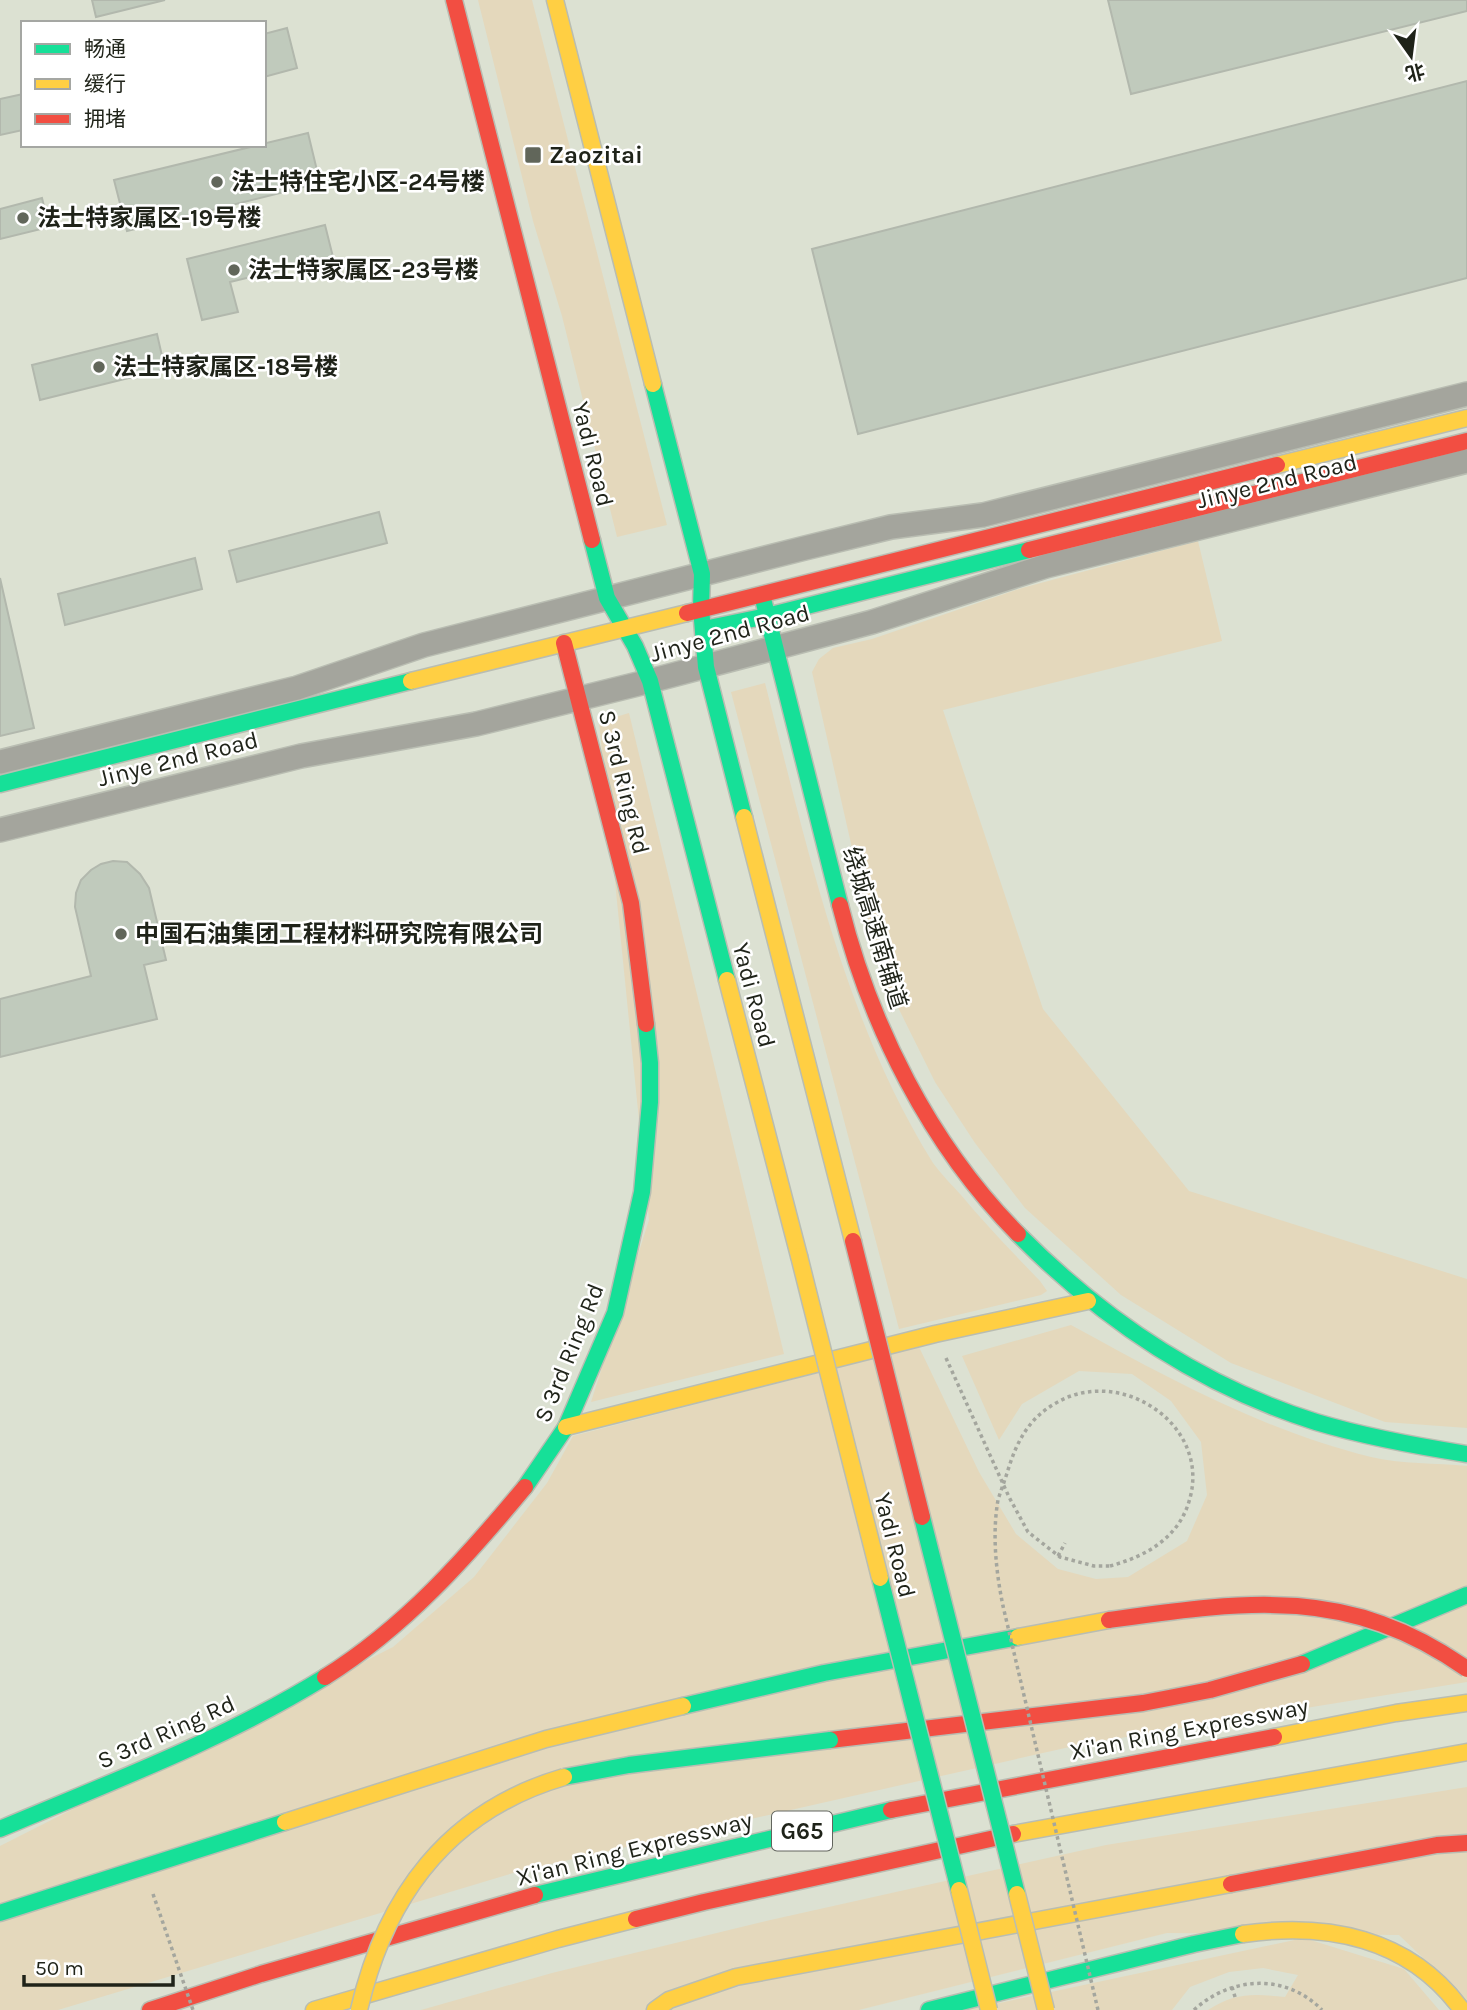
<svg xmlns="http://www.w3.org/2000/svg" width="1467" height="2010" font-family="Karla,'Noto Sans SC',sans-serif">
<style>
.green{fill:#e4d8bc}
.building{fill:#c0cabc;stroke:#b2b8ad;stroke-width:2}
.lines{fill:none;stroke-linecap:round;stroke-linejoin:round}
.street-casing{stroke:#b9bdb2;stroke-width:26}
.fast-casing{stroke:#b9bdb2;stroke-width:19}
.slow-casing{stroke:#b9bdb2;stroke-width:19}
.jam-casing{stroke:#b9bdb2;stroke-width:19}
.path{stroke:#a4a69e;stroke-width:3.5;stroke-dasharray:3.5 3.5;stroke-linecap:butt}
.street{stroke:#a4a59d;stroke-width:23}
.fast{stroke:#16e098;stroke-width:16}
.slow{stroke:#ffcf43;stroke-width:16}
.jam{stroke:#f24e42;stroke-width:16}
.fast-bridge-casing{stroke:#b9bdb2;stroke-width:19;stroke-linecap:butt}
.slow-bridge-casing{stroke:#b9bdb2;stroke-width:19;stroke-linecap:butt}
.jam-bridge-casing{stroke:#b9bdb2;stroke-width:19;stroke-linecap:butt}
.path-bridge{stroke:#a4a69e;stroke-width:3.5;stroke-dasharray:3.5 3.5;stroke-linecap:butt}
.fast-bridge{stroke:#16e098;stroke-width:16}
.slow-bridge{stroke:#ffcf43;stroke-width:16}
.jam-bridge{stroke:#f24e42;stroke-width:16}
.poi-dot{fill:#61665a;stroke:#fff;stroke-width:2.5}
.labels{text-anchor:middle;stroke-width:5;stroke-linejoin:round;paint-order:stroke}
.shield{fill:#fff;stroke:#62655e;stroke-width:2}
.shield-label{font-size:23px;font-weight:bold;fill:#1f2319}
.poi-label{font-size:24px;font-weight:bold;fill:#1f2319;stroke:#fff;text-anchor:start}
.street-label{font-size:24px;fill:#1f2319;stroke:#fff}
</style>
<rect width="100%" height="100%" fill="#dce1d2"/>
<g class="green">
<polygon points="478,0 532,0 667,525 617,537 562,316 533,221"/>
<polygon points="1198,541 1222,641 943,710 1043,1009 1189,1191 1467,1279 1467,1428 1385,1422 1231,1363 1121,1295 1025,1208 975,1143 935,1082 880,971 812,672 819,659 833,648 872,639 1022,588"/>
<path d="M765,683c42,163 78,335 168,480 8,11 19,22 28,32 25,30 52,58 79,86l7,10 -6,4 -142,34 -168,-637z"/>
<polygon points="629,713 784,1354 591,1402 649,1220 599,722"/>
<path d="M1071,1325c95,52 193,106 300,132 29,7 66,6 96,9v216l-384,62 -563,127 -462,139h-58v-164l393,-199 81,-70 73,-94 26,-47 346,-89 60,125 37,62 42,35 38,10 32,-2 59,-36 20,-46 -6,-53 -30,-41 -39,-27 -53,-3 -57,33 -23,36 -37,-84z"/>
<polygon points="1467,1787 1467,2000 1399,1935 1167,1933 859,2010 421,2010 552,1973 766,1921 1106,1845"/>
<path d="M1304,1938l100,31 35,41h-231c28,-18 46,-16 77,-13l13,-22 -35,-7 -34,4 -39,15 -18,23h-205z"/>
</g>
<g class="building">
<polygon points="92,0 165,0 96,17"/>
<polygon points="1108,0 1467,0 1467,11 1131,94"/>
<polygon points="287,28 297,68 264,77 264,34"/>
<polygon points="1467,81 1467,278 858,434 812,249"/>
<polygon points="23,94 23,130 0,135 0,99"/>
<polygon points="308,133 320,183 127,231 114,180"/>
<polygon points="42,198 49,227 0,239 0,209"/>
<polygon points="325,225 333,257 230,282 238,312 202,320 187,259"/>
<polygon points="157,334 165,369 40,400 32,365"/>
<polygon points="379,512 387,543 237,582 229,551"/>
<polygon points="195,558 202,589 65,625 58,594"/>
<polygon points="0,578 34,728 0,736"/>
<polygon points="113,861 127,862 140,874 149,888 166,960 144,965 157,1019 0,1057 0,999 91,976 75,907 76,893 81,880 91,870 101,864"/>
</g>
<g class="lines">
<defs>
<g id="street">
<polyline points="0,762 297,688 424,645 805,548 891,527 983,515 1467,394"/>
<polyline points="0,830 301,756 476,724 650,681 872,622 1046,566 1467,461"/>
</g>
<g id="fast">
<polyline points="653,384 702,574 701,608 706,667 744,817"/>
<polyline points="592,540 607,598 635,646 650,681 727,980"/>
<polyline points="762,595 840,905"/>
<polyline points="704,629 767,616 1029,550"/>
<polyline points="0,784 411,681"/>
<path d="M1018,1234c84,85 183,152 298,188 50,15 100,24 151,32"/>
<polyline points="525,1487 566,1427 615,1313 642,1192 650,1102 650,1063 646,1024"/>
<polyline points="1302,1664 1467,1595"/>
<polyline points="683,1706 824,1673 1018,1637"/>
<path d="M0,1829c111,-47 223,-89 325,-152"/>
<polyline points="535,1895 891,1810"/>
<polyline points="0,1913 285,1822"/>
<polyline points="929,2010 1194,1944 1243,1934"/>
</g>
<g id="slow">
<polyline points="555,0 653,384"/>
<polyline points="1277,465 1467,418"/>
<polyline points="411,681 687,613"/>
<polyline points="744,817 853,1241"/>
<polyline points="727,980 799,1256"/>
<polyline points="566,1427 935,1334 1088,1301"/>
<polyline points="1018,1637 1109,1620"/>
<polyline points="1274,1737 1396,1713 1467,1703"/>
<polyline points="285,1822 546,1739 683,1706"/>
<polyline points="1013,1834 1467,1752"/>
<path d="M1243,1934c83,-12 166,3 219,76"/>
<polyline points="314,2010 558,1939 636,1919"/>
<polyline points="655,2010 669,2000 736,1977 1231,1884"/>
</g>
<g id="jam">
<polyline points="454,0 592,540"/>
<polyline points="1029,550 1467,441"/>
<polyline points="687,613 1277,465"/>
<polyline points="564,643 631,903 646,1024"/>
<path d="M840,905c30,120 90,240 178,329"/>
<path d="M325,1677c80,-50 141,-119 200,-190"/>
<polyline points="830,1740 1143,1703 1210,1690 1302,1664"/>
<polyline points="891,1810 1274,1737"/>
<polyline points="1231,1884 1437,1845 1467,1843"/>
<polyline points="636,1919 704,1902 1013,1834"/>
<polyline points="150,2010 261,1974 535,1895"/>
</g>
</defs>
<use href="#street" class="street-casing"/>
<use href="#fast" class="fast-casing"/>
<use href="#slow" class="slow-casing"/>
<use href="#jam" class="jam-casing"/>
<g class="path">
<polyline points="946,1358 1009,1497 1028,1532 1060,1557 1094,1566 1110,1566"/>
<polyline points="1058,1556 1065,1543"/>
<polyline points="1232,1987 1236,2000"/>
<path d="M1194,2010c37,-34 92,-37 128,0"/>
</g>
<use href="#street" class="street"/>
<use href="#fast" class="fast"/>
<use href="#slow" class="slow"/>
<use href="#jam" class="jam"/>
<defs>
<g id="fast-bridge">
<polyline points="922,1517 1017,1894"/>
<polyline points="880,1578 959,1890"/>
<polyline points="564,1777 629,1765 830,1740"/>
</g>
<g id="slow-bridge">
<polyline points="799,1256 880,1578"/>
<polyline points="959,1890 989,2010"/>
<polyline points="1017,1894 1046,2010"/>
<path d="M359,2010c26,-113 89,-199 205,-233"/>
</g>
<g id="jam-bridge">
<polyline points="853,1241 922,1517"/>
<path d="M1109,1620c136,-19 239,-35 358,49"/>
</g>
</defs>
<use href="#fast-bridge" class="fast-bridge-casing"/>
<use href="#slow-bridge" class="slow-bridge-casing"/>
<use href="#jam-bridge" class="jam-bridge-casing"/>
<g class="path-bridge">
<polyline points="153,1894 193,2010"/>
<path d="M1098,2010l-95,-404c-7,-34 -11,-72 -5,-106 3,-10 7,-20 10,-30 9,-29 21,-52 48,-67 64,-38 154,21 134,95 -10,39 -43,58 -80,68"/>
</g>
<use href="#fast-bridge" class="fast-bridge"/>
<use href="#slow-bridge" class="slow-bridge"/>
<use href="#jam-bridge" class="jam-bridge"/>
</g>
<g class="poi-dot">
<rect x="524" y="146" width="18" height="18" rx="3.5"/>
<circle cx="217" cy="182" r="7"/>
<circle cx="23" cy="218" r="7"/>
<circle cx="234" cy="270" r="7"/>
<circle cx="99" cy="367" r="7"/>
<circle cx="121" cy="934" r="7"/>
</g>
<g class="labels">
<rect class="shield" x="772" y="1811.5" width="60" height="39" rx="5"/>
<g class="shield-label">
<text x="802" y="1839">G65</text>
</g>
<g class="poi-label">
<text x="549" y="163">Zaozitai</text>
<text x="231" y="190">法士特住宅小区-24号楼</text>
<text x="37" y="226">法士特家属区-19号楼</text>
<text x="248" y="278">法士特家属区-23号楼</text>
<text x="113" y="375">法士特家属区-18号楼</text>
<text x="135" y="942">中国石油集团工程材料研究院有限公司</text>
</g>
<g class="street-label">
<text transform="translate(593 454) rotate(76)" y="8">Yadi Road</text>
<text transform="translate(1277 481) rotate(-14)" y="8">Jinye 2nd Road</text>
<text transform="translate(730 633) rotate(-15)" y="8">Jinye 2nd Road</text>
<text transform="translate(178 759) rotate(-14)" y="8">Jinye 2nd Road</text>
<text transform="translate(624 782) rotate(76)" y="8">S 3rd Ring Rd</text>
<text transform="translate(875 928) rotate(73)" y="8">绕城高速南辅道</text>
<text transform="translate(754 995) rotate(75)" y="8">Yadi Road</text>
<text transform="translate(569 1353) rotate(-68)" y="8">S 3rd Ring Rd</text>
<text transform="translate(895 1545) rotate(76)" y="8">Yadi Road</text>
<text transform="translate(1189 1729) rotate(-11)" y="8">Xi'an Ring Expressway</text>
<text transform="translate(166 1732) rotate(-24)" y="8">S 3rd Ring Rd</text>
<text transform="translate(634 1849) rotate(-14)" y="8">Xi'an Ring Expressway</text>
</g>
</g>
<rect x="21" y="21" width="245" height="126" fill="#ffffff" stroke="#a5a7a3" stroke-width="2"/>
<rect x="35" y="44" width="35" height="10" fill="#16e098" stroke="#a5a7a3" stroke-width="2"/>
<text x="84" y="56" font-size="21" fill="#1f2319">畅通</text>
<rect x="35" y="79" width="35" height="10" fill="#ffcf43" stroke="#a5a7a3" stroke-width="2"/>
<text x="84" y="91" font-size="21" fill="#1f2319">缓行</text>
<rect x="35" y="114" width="35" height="10" fill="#f24e42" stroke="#a5a7a3" stroke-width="2"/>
<text x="84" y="126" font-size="21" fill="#1f2319">拥堵</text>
<g transform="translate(1411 56) rotate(166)" stroke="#ffffff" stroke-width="5" paint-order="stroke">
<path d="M0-5L12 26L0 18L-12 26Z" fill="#1f2319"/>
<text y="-10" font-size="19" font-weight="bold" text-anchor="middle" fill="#1f2319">北</text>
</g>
<path d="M24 1975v10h149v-10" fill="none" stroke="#1f2319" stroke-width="3.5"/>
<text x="35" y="1975" font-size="21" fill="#1f2319" stroke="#ffffff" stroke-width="5" paint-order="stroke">50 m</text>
</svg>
